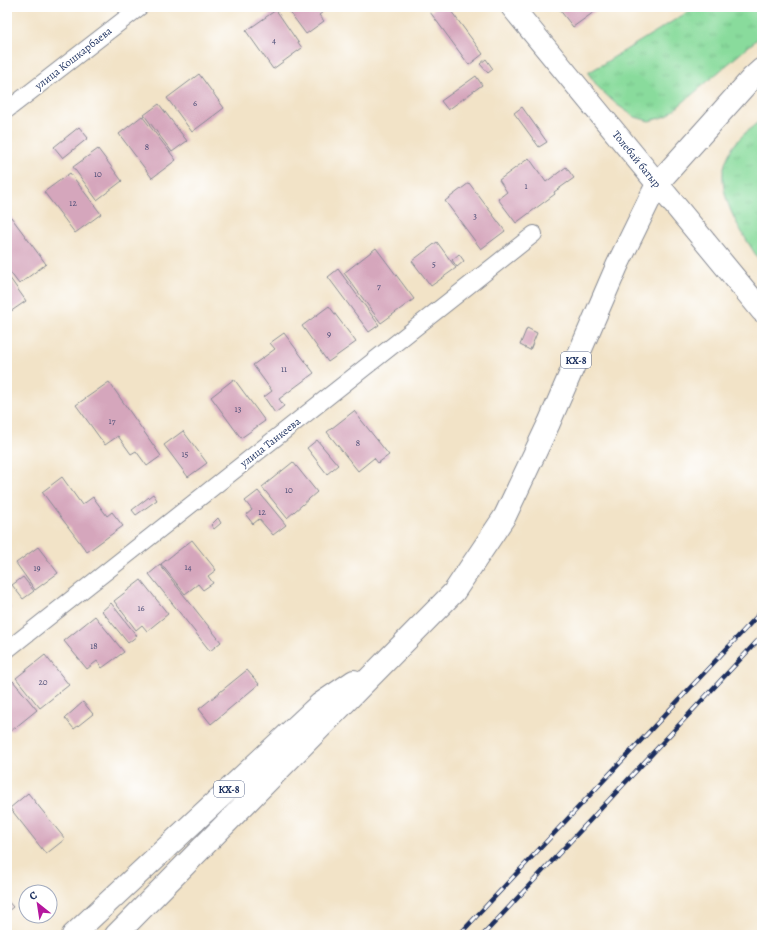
<svg xmlns="http://www.w3.org/2000/svg" width="769" height="942" font-family="Alegreya,serif">
<style>
.grass{fill:url(#grass-tufts);stroke:#52857d}
.building{fill:#d5a6bc}
.lines{fill:none;stroke-linecap:round;stroke-linejoin:round}
.street-casing{stroke:#868992;stroke-width:18}
.secondary-casing{stroke:#868992;stroke-width:24}
.primary-casing{stroke:#868992;stroke-width:24}
.street{stroke:#fff;stroke-width:16}
.secondary{stroke:#fff;stroke-width:22}
.primary{stroke:#fff;stroke-width:22}
.rail-casing{stroke:#1b2f5e;stroke-width:4.5}
.rail{stroke:#fff;stroke-width:3;stroke-dasharray:9;stroke-linecap:butt}
.labels{text-anchor:middle;stroke-width:3.5;stroke-linejoin:round;paint-order:stroke}
.number-label{font-size:9px;fill:#4a4d76}
.shield{fill:#fff;stroke:#5f6d8e;stroke-width:1}
.shield-label{font-size:10px;font-weight:bold;fill:#1b2f5e}
.street-label{font-size:11px;fill:#1b2f5e;stroke:#fff}
</style>
<defs>
<pattern id="grass-tufts" width="24" height="20" patternUnits="userSpaceOnUse"><rect width="24" height="20" fill="#89db9c"/><path d="M3 7l-1-3M5 7V3M7 7l1-3M15 17l-1-3M17 17v-4M19 17l1-3" fill="none" stroke="#76bc89"/></pattern>
</defs>
<rect width="100%" height="100%" fill="#fff"/>
<filter id="ink" filterUnits="userSpaceOnUse"><feTurbulence type="fractalNoise" baseFrequency=".025" numOctaves="2"/><feDisplacementMap in="SourceGraphic" scale="8" xChannelSelector="R" yChannelSelector="G"/><feConvolveMatrix kernelMatrix="1 2 1 2 8 2 1 2 1" color-interpolation-filters="sRGB"/></filter>
<filter id="wash" filterUnits="userSpaceOnUse"><feTurbulence type="fractalNoise" baseFrequency=".012" numOctaves="4" result="noise"/><feDisplacementMap in="SourceGraphic" scale="16" xChannelSelector="R" yChannelSelector="G"/><feGaussianBlur stdDeviation="0.9" result="paint"/><feColorMatrix in="noise" values="0 0 0 0 0 0 0 0 0 0 0 0 0 0 0 0 0 1.4 0 .05"/><feComposite in="paint" operator="in"/></filter>
<g filter="url(#wash)">
<rect width="100%" height="100%" fill="#f2e3c7"/>
<g class="grass">
<polygon points="696,7 762,7 762,35 667,116 649,121 635,117 616,104 598,87 588,73"/>
<path d="M762,119v146c-16,-27 -41,-59 -39,-93 1,-6 4,-15 7,-20 7,-14 21,-24 32,-33z"/>
</g>
<g id="blocks">
<g class="building">
<polygon points="286,7 330,7 319,15 324,21 306,34"/>
<polygon points="437,7 448,7 483,54 469,65 430,12"/>
<polygon points="563,7 601,7 573,27 559,9"/>
<polygon points="276,10 302,48 273,69 246,31"/>
<polygon points="486,59 493,69 488,73 480,64"/>
<polygon points="199,74 224,108 192,132 167,98"/>
<polygon points="476,76 482,85 448,110 441,101"/>
<polygon points="159,104 187,141 172,152 144,115"/>
<polygon points="522,107 547,142 539,147 514,113"/>
<polygon points="142,116 176,160 152,178 119,134"/>
<polygon points="79,127 88,138 63,158 54,147"/>
<polygon points="98,149 122,181 97,200 73,167"/>
<polygon points="529,158 546,182 566,167 574,178 554,192 555,194 516,223 498,199 507,192 499,180"/>
<polygon points="70,173 101,214 75,233 44,192"/>
<polygon points="469,183 505,231 481,249 445,201"/>
<polygon points="11,217 46,264 19,284 7,268 7,220"/>
<polygon points="437,242 456,268 431,286 412,261"/>
<polygon points="376,248 414,299 381,323 344,273"/>
<polygon points="459,254 464,261 457,267 452,260"/>
<polygon points="338,269 379,325 369,332 328,277"/>
<polygon points="7,274 26,301 7,314"/>
<polygon points="329,306 356,342 328,362 302,326"/>
<polygon points="527,328 537,333 530,350 520,345"/>
<polygon points="284,333 314,373 279,399 284,406 275,413 264,397 272,391 253,365 275,349 270,343"/>
<polygon points="234,379 265,421 241,438 211,397"/>
<polygon points="109,382 161,456 147,466 136,451 131,454 118,436 105,445 76,405"/>
<polygon points="354,411 389,455 378,463 374,458 358,471 327,432"/>
<polygon points="183,431 207,463 188,477 164,445"/>
<polygon points="317,440 338,465 327,474 307,448"/>
<polygon points="293,462 317,492 287,518 262,487"/>
<polygon points="62,477 82,505 93,497 107,516 112,512 123,526 87,552 42,492"/>
<polygon points="258,491 286,525 273,535 259,519 253,524 246,515 252,510 245,501"/>
<polygon points="153,494 157,500 136,515 132,510"/>
<polygon points="218,518 221,523 214,529 211,525"/>
<polygon points="192,540 216,570 208,576 213,583 203,590 198,584 185,594 161,564"/>
<polygon points="38,547 58,573 35,590 16,563"/>
<polygon points="160,565 221,642 210,651 149,574"/>
<polygon points="23,577 34,591 23,599 12,585"/>
<polygon points="141,580 168,614 147,631 142,625 136,630 114,601"/>
<polygon points="7,603 11,608 7,611"/>
<polygon points="111,603 137,636 128,643 102,611"/>
<polygon points="95,616 124,652 102,668 97,661 87,669 64,641"/>
<polygon points="45,655 69,685 40,708 16,678"/>
<polygon points="247,670 259,684 211,724 199,709"/>
<polygon points="13,681 37,710 11,731 7,726 7,686"/>
<polygon points="83,702 93,714 74,729 65,718"/>
<polygon points="28,793 65,839 46,854 10,808"/>
<polygon points="7,900 13,907 7,912"/>
</g>
</g>
</g>
<g filter="url(#ink)">
<use href="#blocks" fill-opacity="0" stroke="#868992" stroke-width="1"/>
<g class="lines">
<defs>
<g id="street">
<polyline points="7,110 140,7"/>
<polyline points="7,650 534,234"/>
</g>
<polyline id="secondary" points="512,7 762,311"/>
<g id="primary">
<polyline points="73,935 320,704 354,681"/>
<polyline points="116,935 454,592 505,516 549,423 617,266 657,184 752,78 762,69"/>
</g>
</defs>
<use href="#street" class="street-casing"/>
<use href="#secondary" class="secondary-casing"/>
<use href="#primary" class="primary-casing"/>
<use href="#street" class="street"/>
<use href="#secondary" class="secondary"/>
<use href="#primary" class="primary"/>
<defs>
<g id="rail">
<polyline points="459,935 762,611"/>
<polyline points="483,935 762,636"/>
</g>
</defs>
<use href="#rail" class="rail-casing"/>
<use href="#rail" class="rail"/>
</g>
</g>
<g class="labels">
<g class="number-label">
<text x="274" y="43">4</text>
<text x="195" y="106">6</text>
<text x="147" y="150">8</text>
<text x="98" y="177">10</text>
<text x="526" y="189">1</text>
<text x="73" y="206">12</text>
<text x="475" y="219">3</text>
<text x="434" y="267">5</text>
<text x="379" y="289">7</text>
<text x="329" y="337">9</text>
<text x="284" y="372">11</text>
<text x="238" y="412">13</text>
<text x="112" y="424">17</text>
<text x="358" y="446">8</text>
<text x="185" y="457">15</text>
<text x="289" y="493">10</text>
<text x="262" y="515">12</text>
<text x="188" y="570">14</text>
<text x="37" y="571">19</text>
<text x="141" y="611">16</text>
<text x="94" y="649">18</text>
<text x="43" y="685">20</text>
</g>
<g class="shield">
<rect x="561" y="352" width="30" height="16" rx="3"/>
<rect x="214" y="781" width="30" height="16" rx="3"/>
</g>
<g class="shield-label">
<text x="576" y="364">КХ-8</text>
<text x="229" y="793">КХ-8</text>
</g>
<g class="street-label">
<text transform="translate(73 58) rotate(-38)" y="4">улица Кошкарбаева</text>
<text transform="translate(637 159) rotate(51)" y="4">Толебай батыр</text>
<text transform="translate(270 442) rotate(-38)" y="4">улица Танкеева</text>
</g>
</g>
<rect width="769" height="942" fill="none" stroke="#fff" stroke-width="24"/>
<g transform="translate(38 904) rotate(330)"><circle r="19" fill="#ffffff" stroke="#a4acbf"/>
<path d="M0-3L7 15L0 10L-7 15Z" fill="#b5179e"/>
<text y="-6" font-size="11" font-weight="bold" text-anchor="middle" fill="#1b2f5e">С</text>
</g>
</svg>
